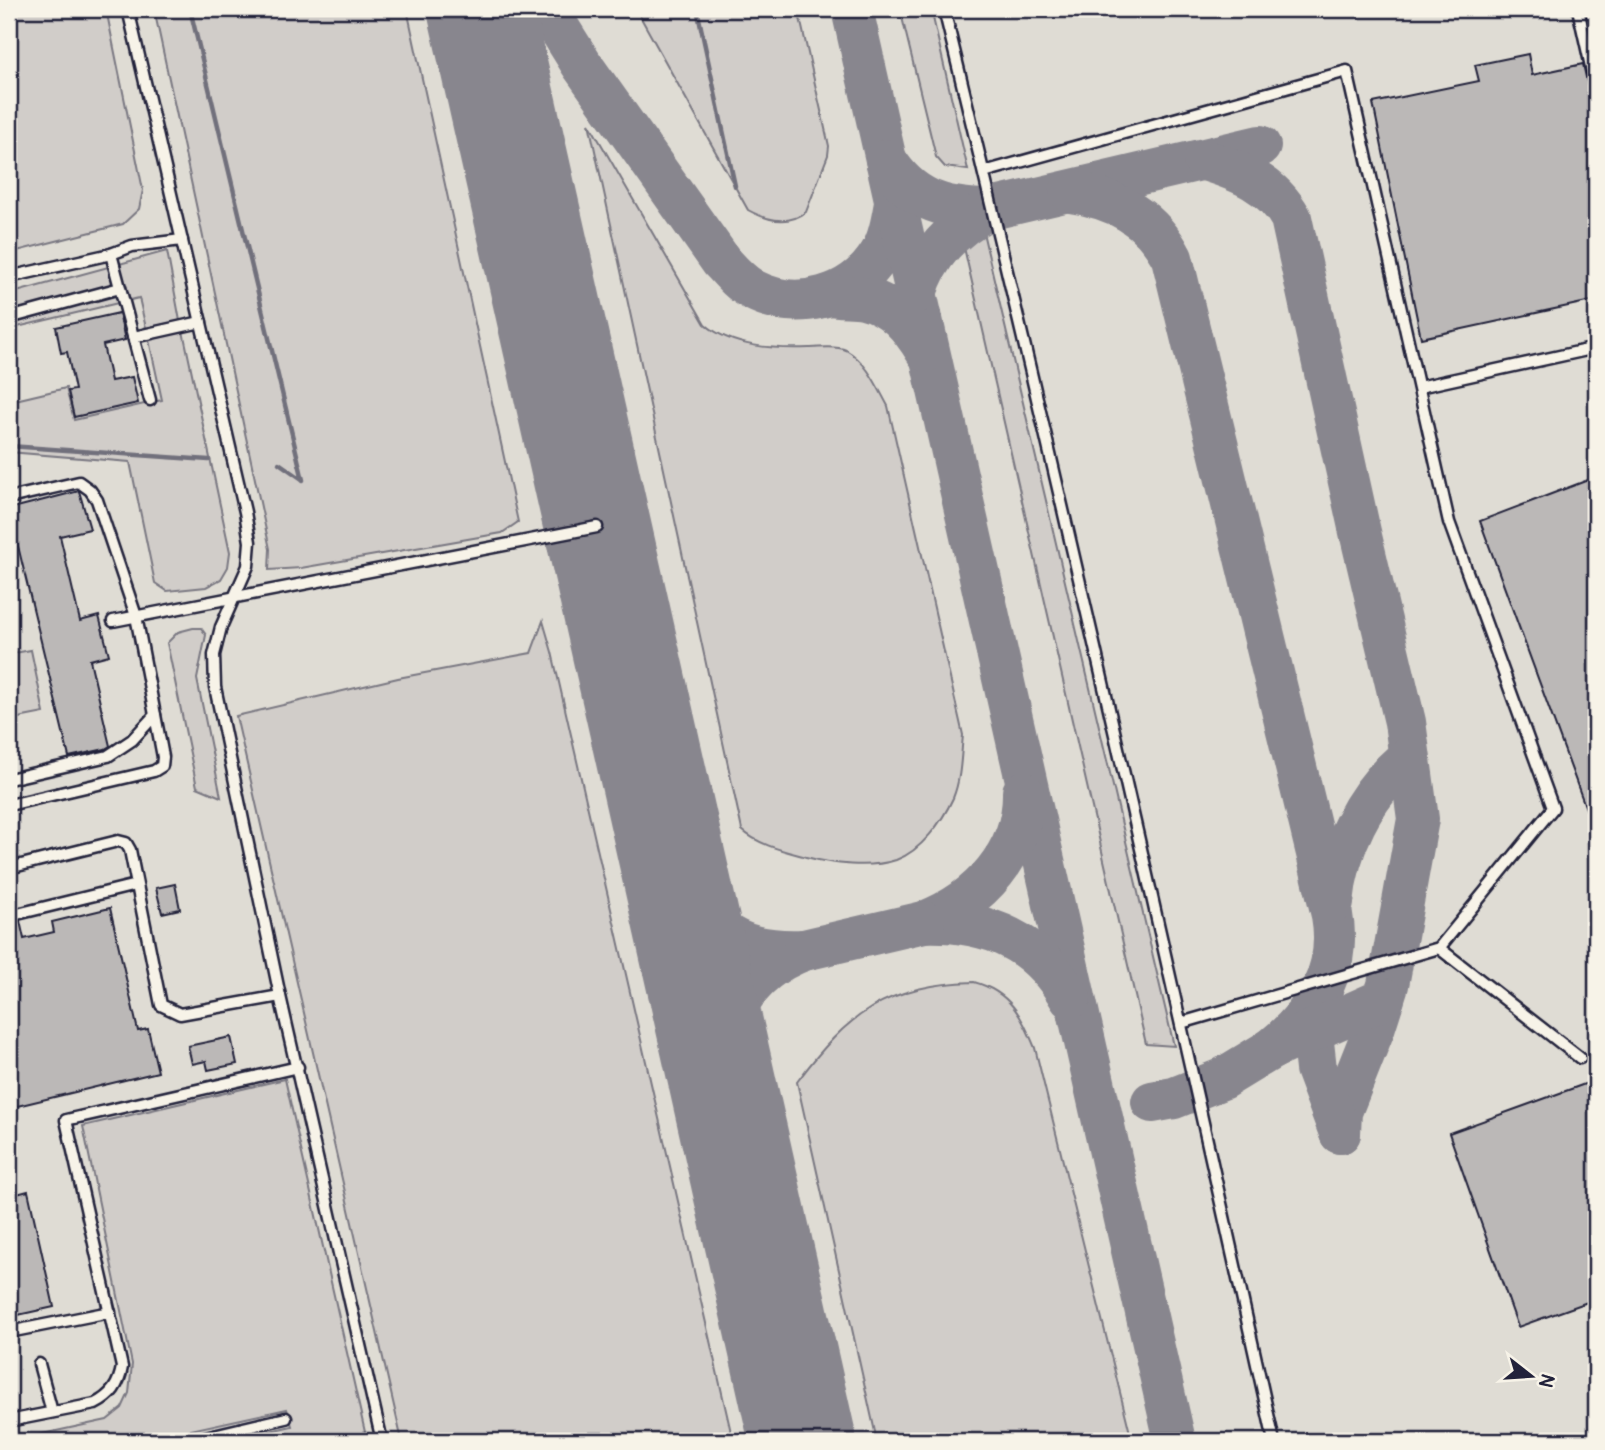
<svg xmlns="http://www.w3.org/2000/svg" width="1605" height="1450" font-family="Pangolin,sans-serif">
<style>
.built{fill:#dfdcd4}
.green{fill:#d1cdc9;stroke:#7a7882;stroke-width:2}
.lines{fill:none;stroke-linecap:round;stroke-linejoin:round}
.stream{stroke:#716f7b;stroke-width:4.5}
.taxiway{stroke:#88868e;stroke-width:42}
.runway{stroke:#88868e;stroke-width:107}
.building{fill:#bbb8b7;stroke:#22223b;stroke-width:2}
.service-casing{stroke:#22223b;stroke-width:15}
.service{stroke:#f7f3e8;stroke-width:10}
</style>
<rect width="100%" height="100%" fill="#eeebe1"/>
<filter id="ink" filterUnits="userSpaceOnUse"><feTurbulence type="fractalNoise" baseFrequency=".0143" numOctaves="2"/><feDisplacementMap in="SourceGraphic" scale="14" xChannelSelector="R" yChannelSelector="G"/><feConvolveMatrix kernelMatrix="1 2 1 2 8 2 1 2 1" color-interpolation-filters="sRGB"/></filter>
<g filter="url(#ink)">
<rect class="built" x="9" y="9" width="1587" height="1432"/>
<g class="green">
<polygon points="9,9 106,9 143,190 139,209 123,224 9,253"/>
<polygon points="154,9 407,9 518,522 502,533 301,568 269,570 270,549"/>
<path d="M636,9h162l31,137 -1,9 -22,57c-18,14 -40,8 -58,-2z"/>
<polygon points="900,9 931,9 968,170 945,167 936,157"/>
<path d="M589,123l116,201c27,24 70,25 104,24 11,0 27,-3 37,2 21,12 31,36 42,56l75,329c-2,20 -2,44 -10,63 -11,24 -32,53 -57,62 -27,9 -64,4 -90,-3 -21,-6 -48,-12 -64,-27z"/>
<polygon points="982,228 1174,1046 1146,1044 963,243 969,235"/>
<polygon points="167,251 180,321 146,328 139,298 9,329 9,294"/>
<polygon points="183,331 230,552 228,567 221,579 206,587 167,591 155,583 130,462 9,452 9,394 11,401 66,388 74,420 162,400 149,340"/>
<polygon points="543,621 552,652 733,1441 402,1441 236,716 398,678 531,653"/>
<polygon points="193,628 201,628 206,635 197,679 221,797 197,787 167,643 178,632"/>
<polygon points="31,650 44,713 13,719 9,701 9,654"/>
<path d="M974,982c36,10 48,34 61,66l97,393h-255l-80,-359c50,-68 91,-98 177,-100z"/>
<polygon points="285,1079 367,1441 226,1441 292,1426 287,1409 141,1441 10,1441 107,1420 122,1408 129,1393 132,1364 83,1126"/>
</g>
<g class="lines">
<g class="stream">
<polyline points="190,9 303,480"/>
<polyline points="697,9 735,186"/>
<polyline points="9,446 209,460"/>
<polyline points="279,463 302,479"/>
</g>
<g class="taxiway">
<path d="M547,9l35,56 139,196c10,11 19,22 32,29 44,23 101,7 127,-36 9,-15 12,-34 15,-51"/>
<polyline points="852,9 1175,1441"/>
<path d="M886,160c25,40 56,49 101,50l273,-64"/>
<path d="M1204,160c36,11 68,23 87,58l69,314 45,190 13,97 -30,166 -14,44 -33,83 -1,21"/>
<path d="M1070,192c45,6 81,25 102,66l160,657c10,56 -17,98 -59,133"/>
<path d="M916,293c12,-39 36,-64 71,-83"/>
<path d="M830,295c11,2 23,1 34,3 30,7 47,29 62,53"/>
<path d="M1023,792c1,61 -44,109 -99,130 65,-2 113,19 146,76"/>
<path d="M672,863c37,63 53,90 132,87 -63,24 -81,70 -82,133"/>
<path d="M1333,902c5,-55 30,-106 72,-142"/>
<polyline points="804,950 924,922"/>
<polyline points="1315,996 1313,1042 1316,1069 1340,1133"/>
<polyline points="1152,1102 1174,1098 1222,1079 1273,1048 1384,999"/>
</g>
<polyline class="runway" points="481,9 803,1441"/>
</g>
<g class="building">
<polygon points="1596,10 1596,51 1595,51 1586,12"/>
<polygon points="1528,54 1532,75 1583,64 1589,91 1595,96 1596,300 1421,338 1373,103 1479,81 1475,65"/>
<polygon points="119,313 125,340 103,345 111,381 132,377 138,403 74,417 68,391 75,390 67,352 61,353 56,327"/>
<polygon points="1596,477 1596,833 1595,833 1480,521"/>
<polygon points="79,491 90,529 60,536 80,621 99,616 109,655 90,660 110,746 105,749 69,757 9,509"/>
<polygon points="175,884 180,909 162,913 156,888"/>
<polygon points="110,908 138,1031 148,1029 158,1072 9,1108 9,923 20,921 24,939 54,932 52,922"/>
<polygon points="231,1037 237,1064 208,1070 206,1061 192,1064 188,1046"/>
<polygon points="1596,1080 1596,1299 1518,1327 1449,1133"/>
<polygon points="28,1191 54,1307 9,1317 9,1196"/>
</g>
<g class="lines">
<defs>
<g id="service">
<polyline points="128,9 245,512 250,542 248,566 221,627 214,655 215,687 280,996 382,1441"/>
<path d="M944,9c116,476 224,954 330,1432"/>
<polyline points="1578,9 1596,89"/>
<polyline points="984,172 1347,71 1449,522 1553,808 1439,948 1181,1023"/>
<polyline points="111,254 150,400"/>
<polyline points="9,277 111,254 132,246 182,240"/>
<polyline points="9,318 120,288"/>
<polyline points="134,337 201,322"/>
<polyline points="1419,387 1596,348"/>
<polyline points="9,498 79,482 90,490 97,500 136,616 155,715 132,740 108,756 9,779"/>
<polyline points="113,621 597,527"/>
<polyline points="9,805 154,771 162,766 163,757 155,715"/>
<polyline points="9,868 118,841 126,843 130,850 161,1005 180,1014 280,996"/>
<polyline points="9,916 136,885"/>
<polyline points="1439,948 1580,1058"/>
<polyline points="9,1332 110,1312"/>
<polyline points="39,1364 52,1412"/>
<path d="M9,1421l86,-17c16,-8 24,-19 27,-37l-56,-247 232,-53"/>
<polyline points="188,1441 286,1418"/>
</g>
</defs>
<use href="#service" class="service-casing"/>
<use href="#service" class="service"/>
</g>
</g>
<rect width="1605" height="1450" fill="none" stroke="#f7f3e8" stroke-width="35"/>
<rect x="18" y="18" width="1570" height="1415" fill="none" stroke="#22223b" stroke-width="2.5" filter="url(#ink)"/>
<g transform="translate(1531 1376) rotate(107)" stroke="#f7f3e8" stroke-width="5" paint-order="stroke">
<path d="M0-5L12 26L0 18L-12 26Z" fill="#22223b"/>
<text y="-10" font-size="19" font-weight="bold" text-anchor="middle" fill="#22223b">N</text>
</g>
</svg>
